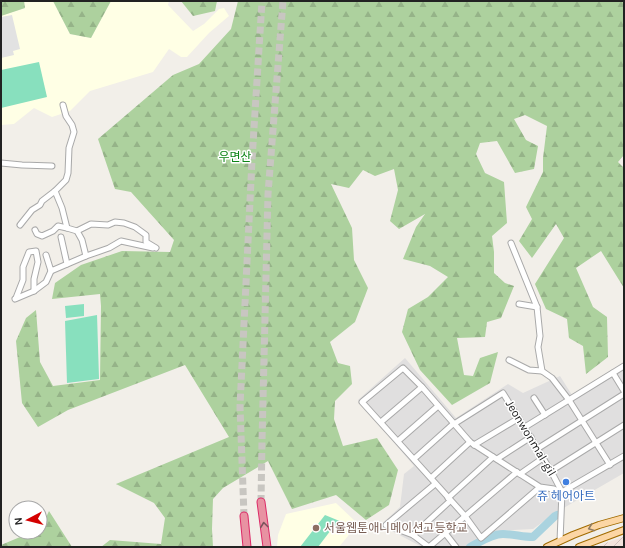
<svg xmlns="http://www.w3.org/2000/svg" width="625" height="548" font-family="Karla,'Noto Sans KR',sans-serif">
<style>
.residential{fill:#e0dfdf}
.education{fill:#ffffe5}
.military{fill:url(#military-furrows)}
.forest{fill:url(#forest-firs)}
.pitch{fill:#88e0be}
.parking{fill:#e2e2e2}
.lines{fill:none;stroke-linecap:round;stroke-linejoin:round}
.river{stroke:#aad3df;stroke-width:8}
.highway-tunnel{stroke:#c8c6c1;stroke-width:7;stroke-dasharray:7 3.5;stroke-linecap:butt}
.minor-casing{stroke:#a9a9a9;stroke-width:7}
.major-casing{stroke:#a06b00;stroke-width:8}
.highway-casing{stroke:#dc2a67;stroke-width:9}
.minor{stroke:#fff;stroke-width:5}
.major{stroke:#fcd6a4;stroke-width:6}
.highway{stroke:#e892a2;stroke-width:7}
.oneway{stroke:#7b545c}
.oneway2{stroke:#8f7c63}
.shop-dot{fill:#3f7fe0;stroke:#fff;stroke-width:1.5}
.education-dot{fill:#8d6e63;stroke:#fff;stroke-width:1.5}
.labels{text-anchor:middle;stroke-width:3;stroke-linejoin:round;paint-order:stroke}
.park-label{font-size:12px;fill:#0c8416;stroke:#fff}
.street-label{font-size:12px;fill:#222;stroke:#fff}
.shop-label{font-size:12px;fill:#366cbe;stroke:#fff}
.education-label{font-size:12px;fill:#785e54;stroke:#fff;text-anchor:start}
</style>
<defs>
<pattern id="military-furrows" width="10" height="10" patternUnits="userSpaceOnUse"><rect width="10" height="10" fill="#f3e3dd"/><path d="M-1 1l2-2M0 10L10 0M9 11l2-2" fill="none" stroke="#d0c2bd"/></pattern>
<pattern id="forest-firs" width="22" height="20" patternUnits="userSpaceOnUse"><rect width="22" height="20" fill="#add19e"/><path d="M5 1l3.5 6h-7zM16 11l3.5 6h-7z" fill="#95b388"/></pattern>
</defs>
<rect width="100%" height="100%" fill="#f2efe9"/>
<polygon class="residential" points="405,358 456,418 508,384 523,393 560,376 572,395 624,362 624,473 555,513 533,529 496,531 464,547 422,547 390,530 385,521 400,507 404,474 414,466 358,400"/>
<g class="education">
<polygon points="24,1 53,1 70,34 91,38 111,1 169,1 168,5 193,31 204,24 219,9 224,8 229,16 209,33 187,57 181,57 169,49 153,72 90,91 70,111 52,117 34,108 14,124 1,125 1,16 25,8"/>
<polygon points="336,503 355,521 348,536 339,547 277,547 278,535 286,514"/>
</g>
<polygon class="military" points="624,536 624,547 594,547 623,537"/>
<g class="forest">
<polygon points="1,1 24,1 25,8 1,16"/>
<polygon points="53,1 111,1 91,38 70,34"/>
<polygon points="181,1 217,1 215,11 193,16"/>
<polygon points="238,1 624,1 624,155 618,162 624,168 624,288 601,251 576,268 593,307 607,317 608,357 586,374 583,346 569,338 567,319 546,309 535,284 564,238 556,224 532,258 519,241 532,219 526,207 543,172 543,158 547,126 525,115 514,119 526,140 538,146 534,169 515,173 497,141 480,143 476,154 485,173 504,182 507,223 492,236 494,252 494,273 505,283 514,286 501,318 487,322 485,337 457,338 464,375 473,376 480,358 498,352 490,383 452,405 420,370 402,332 408,309 428,297 448,277 430,266 403,259 416,227 425,214 399,229 390,221 398,190 394,169 375,176 363,170 349,188 331,184 352,228 354,260 368,288 355,322 330,342 338,363 350,366 352,384 335,401 334,419 343,446 377,438 398,470 389,505 366,520 336,495 292,509 268,461 223,488 213,499 212,529 213,547 101,547 110,540 161,544 165,518 154,503 116,484 229,437 185,365 68,410 38,427 22,403 16,341 26,318 36,310 40,362 53,386 100,380 101,306 100,294 52,299 55,283 81,265 122,251 170,252 174,240 131,192 115,189 98,139 173,75 199,64 231,29"/>
<polygon points="49,511 72,547 1,547 1,545 32,532 40,532 40,529 41,528"/>
</g>
<g class="pitch">
<polygon points="39,62 47,97 1,108 1,70"/>
<polygon points="84,304 84,316 66,318 65,306"/>
<polygon points="97,315 99,379 67,383 65,321"/>
<polygon points="325,515 342,522 340,526 334,526 318,547 300,547"/>
</g>
<polygon class="parking" points="12,15 20,49 13,51 14,55 1,58 1,17"/>
<g class="lines">
<path class="river" d="M470,547c10,-5 22,-13 33,-13 10,0 20,3 30,3l22,-21 2,-1"/>
<g class="highway-tunnel">
<polyline points="261,502 262,441 268,194 283,1"/>
<polyline points="244,516 240,406 252,160 262,1"/>
</g>
<defs>
<g id="minor">
<polyline points="1,163 22,165 52,166"/>
<polyline points="20,225 32,210 40,205 42,201 55,191 66,180 68,173 69,148 74,132 72,125 66,116 63,105"/>
<polyline points="35,230 37,234 42,236 53,231 58,226 67,228"/>
<polyline points="77,231 91,224 108,225 115,222 124,223 135,227 146,235 146,242 156,248"/>
<polyline points="61,237 67,264"/>
<polyline points="511,243 537,307 540,336 538,347 542,371 552,378 569,400 610,465"/>
<polyline points="46,255 51,271 86,256 82,240 77,231 67,228 62,208 55,191"/>
<polyline points="86,256 109,248 121,241 153,248"/>
<polyline points="16,298 23,280 23,267 29,252 36,251 38,262 34,279 34,291"/>
<polyline points="15,299 34,291 46,282 51,271"/>
<polyline points="519,304 537,307"/>
<polyline points="509,360 529,370 542,371"/>
<polyline points="613,373 624,391"/>
<polyline points="534,398 545,415"/>
<polyline points="381,422 422,387"/>
<polyline points="454,424 503,393 551,471 562,492 560,541"/>
<polyline points="525,427 624,366"/>
<polyline points="398,441 438,406"/>
<polyline points="474,445 519,418"/>
<polyline points="537,449 624,394"/>
<polyline points="414,459 453,424"/>
<polyline points="497,459 531,437"/>
<polyline points="551,471 624,425"/>
<polyline points="520,474 543,458"/>
<polyline points="431,478 470,442"/>
<polyline points="540,487 481,538 465,516 362,402 403,368 422,387 470,442 540,487 554,489 562,492"/>
<polyline points="562,492 624,456"/>
<polyline points="448,498 493,457"/>
<polyline points="445,533 456,547"/>
<polyline points="413,535 450,501"/>
<polyline points="429,547 517,472"/>
<polyline points="429,547 413,535 386,525 435,484"/>
</g>
<g id="major">
<polyline points="547,547 573,535 599,525 624,518"/>
<polyline points="579,547 624,530"/>
</g>
<g id="highway">
<polyline points="261,502 267,547"/>
<polyline points="244,516 247,547"/>
</g>
</defs>
<use href="#minor" class="minor-casing"/>
<use href="#major" class="major-casing"/>
<use href="#highway" class="highway-casing"/>
<use href="#minor" class="minor"/>
<use href="#major" class="major"/>
<use href="#highway" class="highway"/>
</g>
<defs><path id="oneway-chevron" d="M-2-3.5L2.5 0L-2 3.5" fill="none" stroke-width="1.6" stroke-linecap="round" stroke-linejoin="round"/></defs>
<use class="oneway" href="#oneway-chevron" transform="translate(264 525) rotate(-97)"/>
<use class="oneway2" href="#oneway-chevron" transform="translate(591 528) rotate(160)"/>
<circle class="shop-dot" cx="566" cy="482" r="4"/>
<circle class="education-dot" cx="316" cy="528" r="4"/>
<g class="labels">
<g class="park-label">
<text x="235" y="161">우면산</text>
</g>
<g class="street-label">
<text transform="translate(531 438) rotate(59)" y="4">Jeonwonmal-gil</text>
</g>
<g class="shop-label">
<text x="566" y="500">쥬 헤어아트</text>
</g>
<g class="education-label">
<text x="324" y="532">서울웹툰애니메이션고등학교</text>
</g>
</g>
<rect width="625" height="548" fill="none" stroke="#222222" stroke-width="4"/>
<g transform="translate(28 520) rotate(263)"><circle r="19" fill="#ffffff" stroke="#a7a7a7"/>
<path d="M0-3L7 15L0 10L-7 15Z" fill="#d40000"/>
<text y="-6" font-size="11" font-weight="bold" text-anchor="middle" fill="#222222">N</text>
</g>
</svg>
